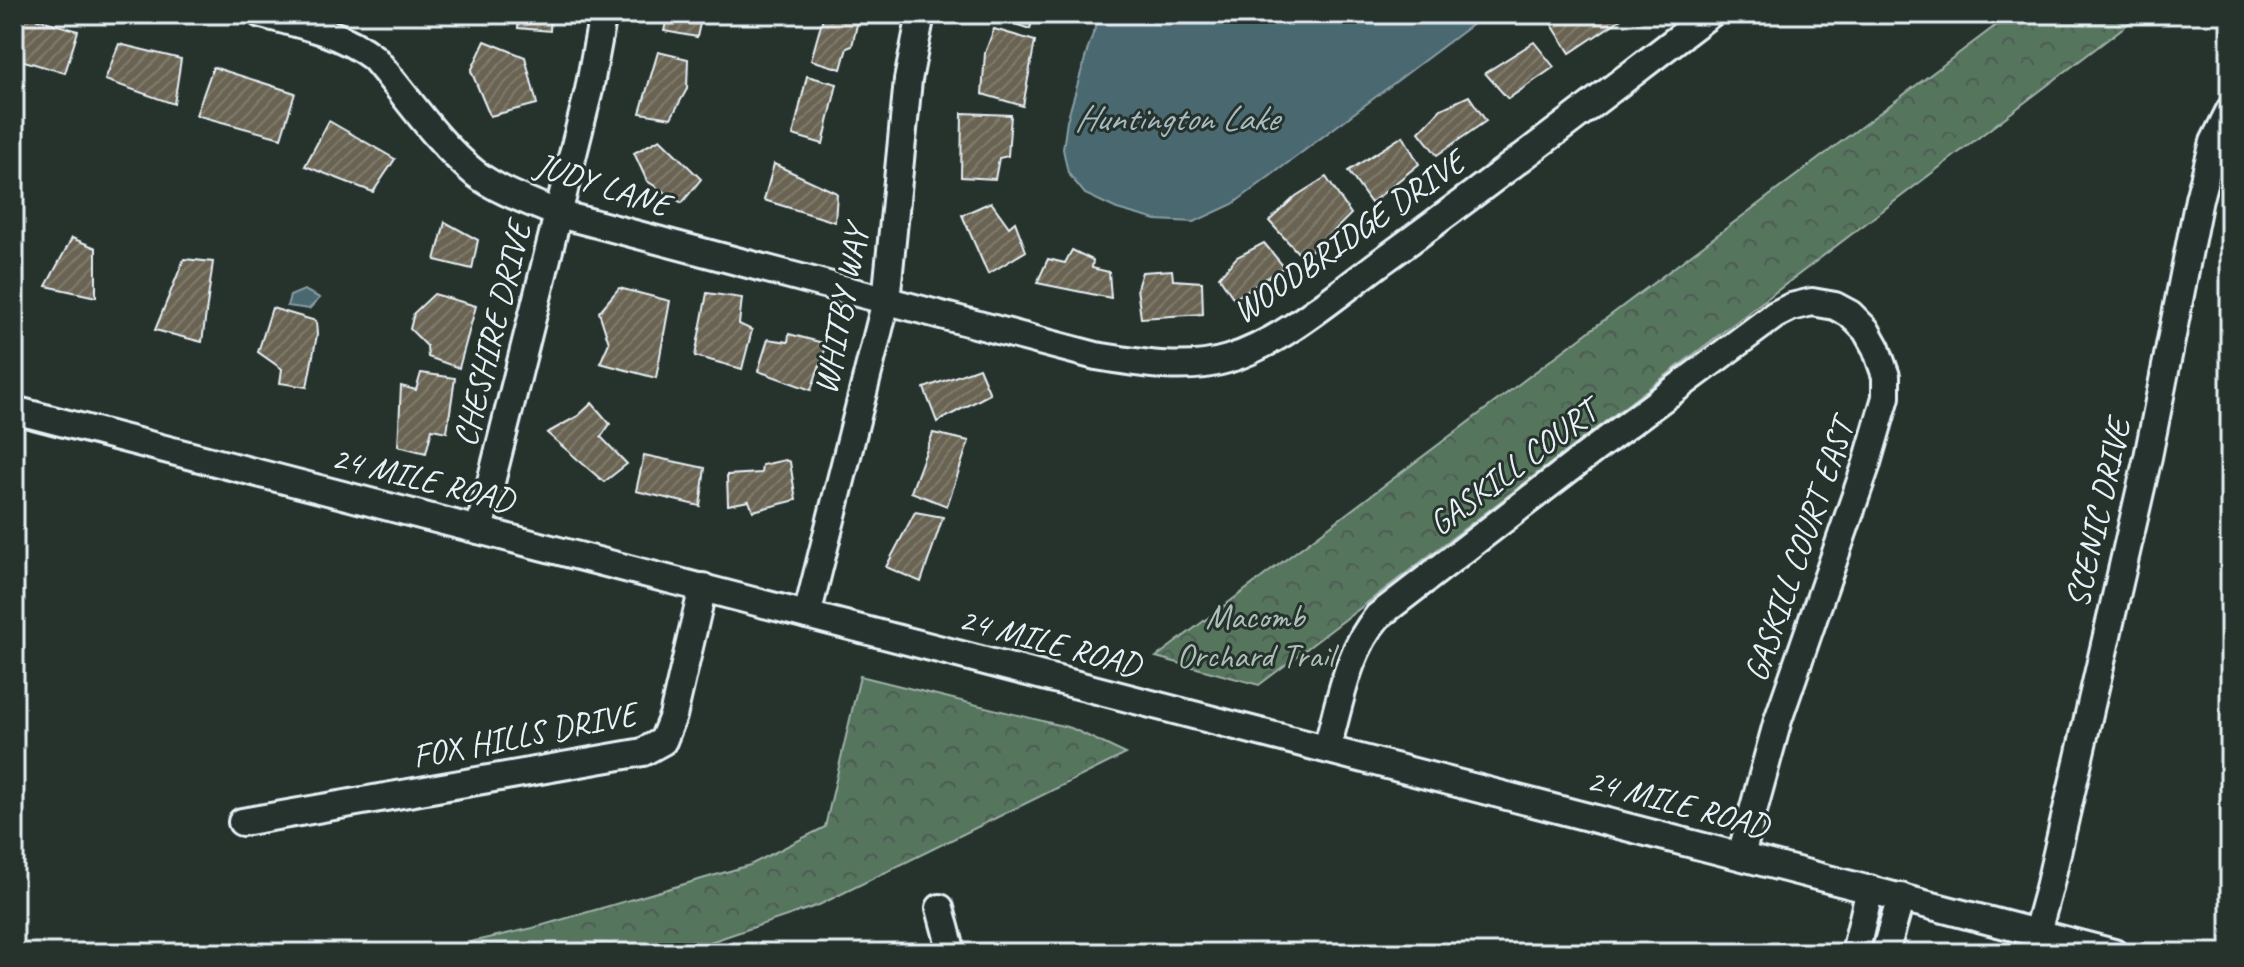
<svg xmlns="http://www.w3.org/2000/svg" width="2244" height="967" font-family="Caveat,sans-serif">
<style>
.park{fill:url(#park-crowns);stroke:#9fb2aa;stroke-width:2}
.water{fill:#496770;stroke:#899ea6;stroke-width:2}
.building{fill:url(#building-hatch);stroke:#e8f1f8;stroke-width:2}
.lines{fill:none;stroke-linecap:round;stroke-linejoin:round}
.minor-casing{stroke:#e8f1f8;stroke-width:32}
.minor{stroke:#26332d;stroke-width:26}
.labels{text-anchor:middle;stroke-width:6;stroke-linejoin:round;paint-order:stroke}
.street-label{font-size:34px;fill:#e8f1f8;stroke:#26332d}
.park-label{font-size:34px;fill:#aebfba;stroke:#26332d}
.water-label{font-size:36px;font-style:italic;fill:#a8bac2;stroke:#26332d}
</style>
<defs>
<pattern id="park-crowns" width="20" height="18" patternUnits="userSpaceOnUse" patternTransform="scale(2)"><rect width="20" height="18" fill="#56745d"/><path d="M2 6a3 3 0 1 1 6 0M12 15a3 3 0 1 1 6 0" fill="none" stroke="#4d5c53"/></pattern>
<pattern id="building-hatch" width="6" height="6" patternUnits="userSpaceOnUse" patternTransform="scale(2)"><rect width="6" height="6" fill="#6a6452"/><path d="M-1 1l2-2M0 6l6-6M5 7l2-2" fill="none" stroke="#7f7b6c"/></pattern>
</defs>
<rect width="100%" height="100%" fill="#26332d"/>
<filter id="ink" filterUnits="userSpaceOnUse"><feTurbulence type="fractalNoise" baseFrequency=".0125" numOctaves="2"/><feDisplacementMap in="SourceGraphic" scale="16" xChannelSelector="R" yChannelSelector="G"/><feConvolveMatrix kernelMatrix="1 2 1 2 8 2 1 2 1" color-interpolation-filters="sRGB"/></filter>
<g filter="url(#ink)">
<g class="park">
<polygon points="2011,14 2141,14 1259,685 1156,657"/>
<polygon points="860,676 1071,728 1126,754 819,905 678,953 421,953 533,928 750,865 825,827"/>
</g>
<g class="water">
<polygon points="1100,14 1486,14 1233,204 1194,222 1156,220 1117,209 1085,194 1068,173 1063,149 1067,121 1088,48"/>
<polygon points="304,290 320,298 309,309 287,306 290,296"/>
</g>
<g class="building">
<polygon points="14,14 21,14 78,31 65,73 14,58"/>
<polygon points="519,14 551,14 550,31 518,28"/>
<polygon points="668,14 702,14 697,37 664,31"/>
<polygon points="824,14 854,14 859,16 852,46 847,48 841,69 811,60"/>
<polygon points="991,14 1034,14 1030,29 990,16"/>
<polygon points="1567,14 1627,14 1627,15 1570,53 1552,25"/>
<polygon points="994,29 1035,41 1023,106 982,94 985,53"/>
<polygon points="485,41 525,57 537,104 490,116 471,71"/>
<polygon points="1534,42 1554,67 1508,99 1485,73"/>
<polygon points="119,44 181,59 174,104 105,80"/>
<polygon points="658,52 688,59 687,89 671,118 640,113"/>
<polygon points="213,67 295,93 281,138 196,115"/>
<polygon points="807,76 837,84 823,144 793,135"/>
<polygon points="1469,96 1486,121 1437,155 1419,132 1441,109"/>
<polygon points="962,113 1011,115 1008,156 999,158 995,179 961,177"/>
<polygon points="329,121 395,159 373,192 305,166"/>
<polygon points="1403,136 1419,164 1371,203 1348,171"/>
<polygon points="660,139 701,179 682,203 647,181 634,153"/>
<polygon points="774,164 837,193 835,222 764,200"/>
<polygon points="1326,177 1351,214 1317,248 1300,255 1269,221 1296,196"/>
<polygon points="991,202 1009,227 1015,222 1026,251 988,274 962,215"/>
<polygon points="445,222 478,240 472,269 435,260"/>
<polygon points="72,238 96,248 96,297 46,286"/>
<polygon points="1264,243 1284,267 1234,299 1219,277 1237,257"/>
<polygon points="14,250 21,251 14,280"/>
<polygon points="1072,250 1093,260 1092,268 1109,272 1111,298 1037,283 1048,259 1065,263"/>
<polygon points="184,259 213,262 202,342 155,330"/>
<polygon points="1172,270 1173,280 1202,282 1203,314 1141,318 1137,288 1142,272"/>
<polygon points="619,288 670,301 656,378 600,363 609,343 599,312"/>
<polygon points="707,293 742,298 739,324 752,330 742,369 695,356"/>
<polygon points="434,294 476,306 459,368 428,357 427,346 410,329 414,313"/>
<polygon points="272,308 316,321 317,335 307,387 280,383 282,369 258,352"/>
<polygon points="789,334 827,344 811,390 758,371 768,339 788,342"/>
<polygon points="979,368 990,394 937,422 924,388"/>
<polygon points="421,373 455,378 447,432 432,429 426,453 398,446 401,386 416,390"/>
<polygon points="592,403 610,424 601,437 627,464 604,482 547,433 578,416"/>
<polygon points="933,433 969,441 947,506 911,492"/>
<polygon points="644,455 705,468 700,506 636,491"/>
<polygon points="785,460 790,462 796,500 753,511 749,501 728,505 727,475 761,473 762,465"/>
<polygon points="915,512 943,517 921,582 886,567"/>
</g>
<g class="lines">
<defs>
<g id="minor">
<path d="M261,14c39,10 81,19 113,44 32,37 63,85 102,116 24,18 55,28 83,40l537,142c43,7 90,16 132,3 55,-17 107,-63 153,-97 111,-80 220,-165 329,-248"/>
<polyline points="14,410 2114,953"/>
<polyline points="479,530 589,90 603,14"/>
<polyline points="807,615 886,301 908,80 921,14"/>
<path d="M1327,748c13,-45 20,-96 51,-132l218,-168 179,-133 16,-8 21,-5 23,4 15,8 16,16 10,18 10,28v21l-20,69 -88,254 -37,135"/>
<polyline points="242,822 643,752 663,741 673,716 703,587"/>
<polyline points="940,908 952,953"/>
<polyline points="2037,932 2049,888 2148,457 2199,199 2214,142 2230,110"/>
<polyline points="1855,953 1870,889"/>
<polyline points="1885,953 1901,897"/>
</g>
</defs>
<use href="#minor" class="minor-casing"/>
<use href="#minor" class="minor"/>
</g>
</g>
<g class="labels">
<g class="street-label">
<text transform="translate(603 184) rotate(18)" y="12">JUDY LANE</text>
<text transform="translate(1348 236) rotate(-35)" y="12">WOODBRIDGE DRIVE</text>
<text transform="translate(840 310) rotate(-79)" y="12">WHITBY WAY</text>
<text transform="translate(491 334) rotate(-76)" y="12">CHESHIRE DRIVE</text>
<text transform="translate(1512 467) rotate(-37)" y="12">GASKILL COURT</text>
<text transform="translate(423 478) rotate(14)" y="12">24 MILE ROAD</text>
<text transform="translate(2097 513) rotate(-77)" y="12">SCENIC DRIVE</text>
<text transform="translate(1798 550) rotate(-71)" y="12">GASKILL COURT EAST</text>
<text transform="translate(1050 641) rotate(15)" y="12">24 MILE ROAD</text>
<text transform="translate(524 734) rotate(-11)" y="12">FOX HILLS DRIVE</text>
<text transform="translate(1678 802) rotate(15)" y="12">24 MILE ROAD</text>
</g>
<g class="park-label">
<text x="1255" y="628">Macomb<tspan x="1255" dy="39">Orchard Trail</tspan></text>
</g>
<g class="water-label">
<text x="1176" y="130">Huntington Lake</text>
</g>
</g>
<rect width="2244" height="967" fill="none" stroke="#26332d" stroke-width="48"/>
<rect x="24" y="24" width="2196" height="919" fill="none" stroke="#e8f1f8" stroke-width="3" filter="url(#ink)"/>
</svg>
